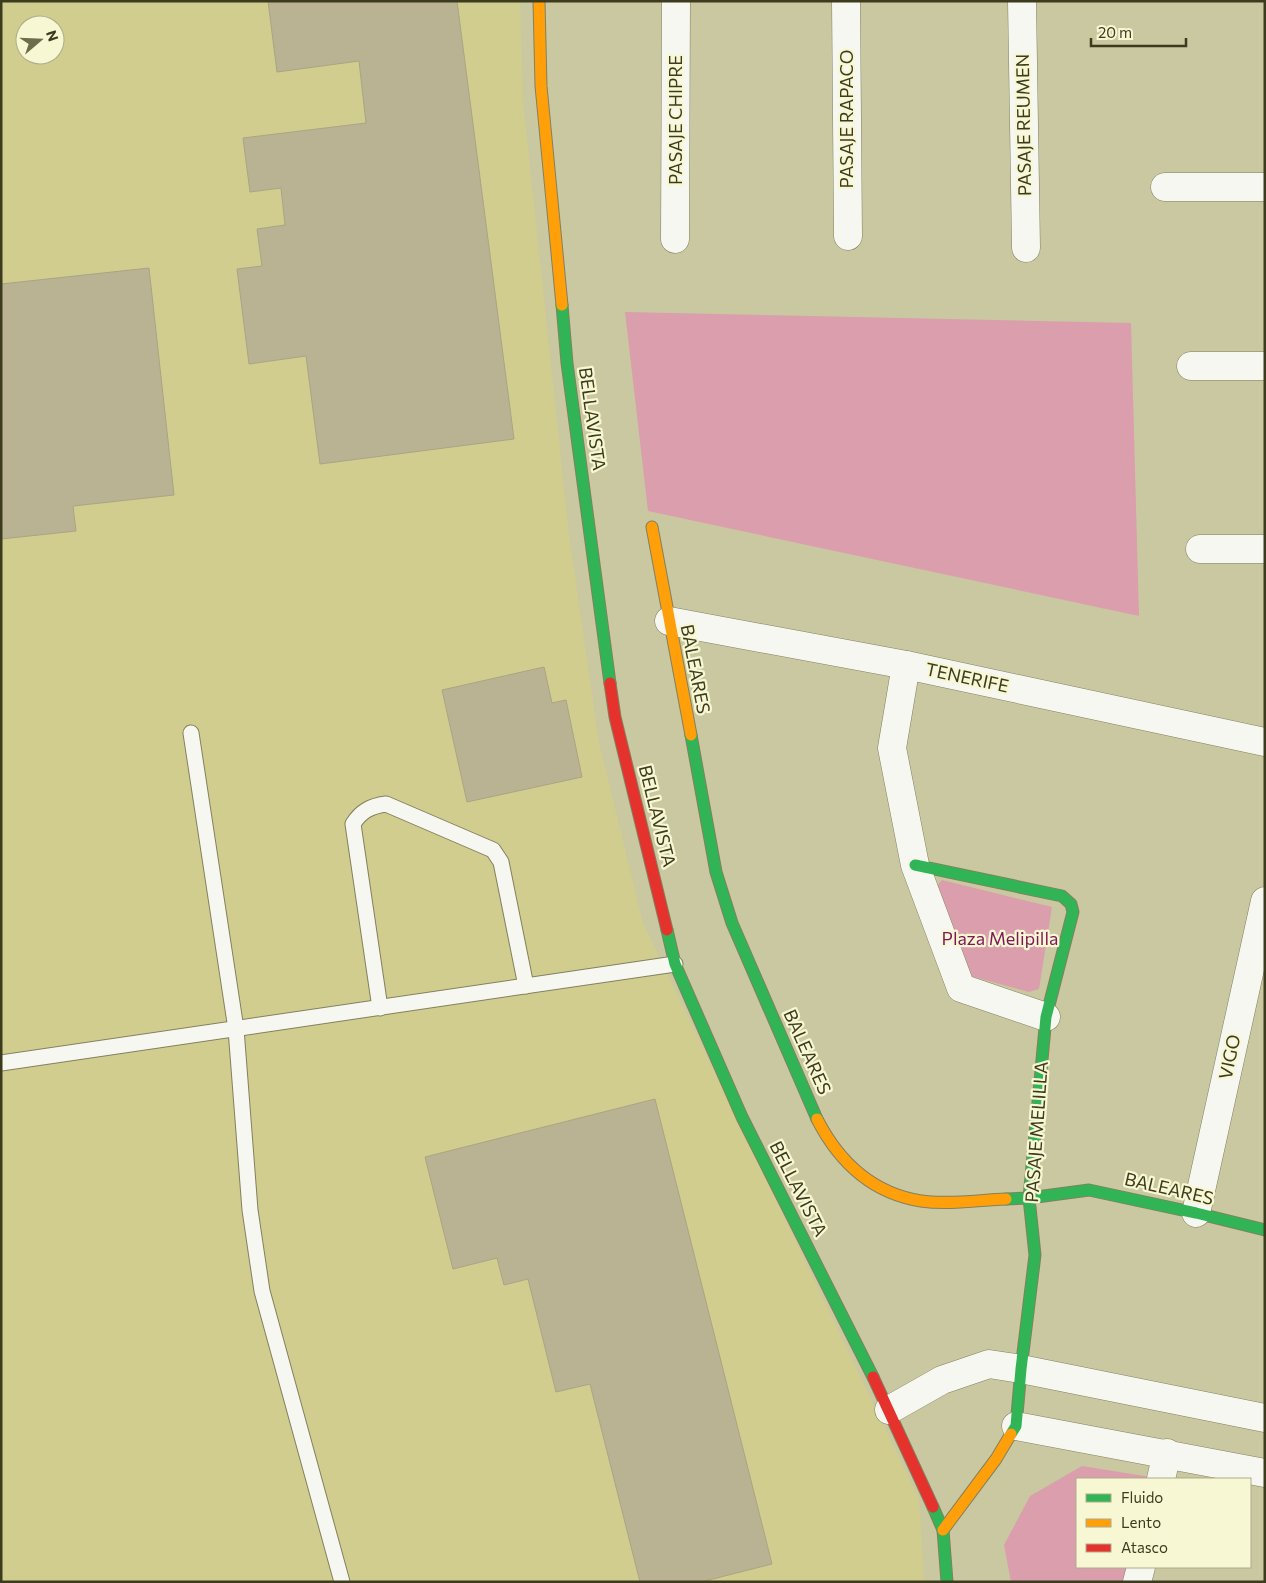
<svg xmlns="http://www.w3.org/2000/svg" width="1266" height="1583" font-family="Commissioner,sans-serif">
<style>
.built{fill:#d0cd8e;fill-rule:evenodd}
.green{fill:#da9ead}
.building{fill:#b9b394;stroke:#aba484}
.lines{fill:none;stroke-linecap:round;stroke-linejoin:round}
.lane-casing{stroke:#82805f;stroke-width:17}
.street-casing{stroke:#82805f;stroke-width:29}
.fast-casing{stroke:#82805f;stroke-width:13}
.slow-casing{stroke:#82805f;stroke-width:13}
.jam-casing{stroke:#82805f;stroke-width:13}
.lane{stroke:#f7f7f1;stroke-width:15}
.street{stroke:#f7f7f1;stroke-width:28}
.fast{stroke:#30b455;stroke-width:11}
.slow{stroke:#ff9f0a;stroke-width:11}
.jam{stroke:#e5322d;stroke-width:11}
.labels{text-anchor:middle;stroke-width:4.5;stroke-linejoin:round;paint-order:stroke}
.street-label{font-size:18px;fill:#3c3b1d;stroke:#f8f7d3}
.park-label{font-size:18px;fill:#7e175a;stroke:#f8f7d3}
</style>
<rect width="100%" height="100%" fill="#cac8a0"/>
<path class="built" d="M1,1h519l3,101 46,433 30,208 44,180 276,576 5,83h-923zM25,25h30v30h-30z"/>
<g class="green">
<polygon points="625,312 1131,323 1139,616 648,511"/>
<polygon points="942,880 1052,907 1039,989 1029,992 967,975 935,888"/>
<polygon points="1082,1466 1163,1479 1077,1479 1077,1567 1154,1567 1150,1582 1011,1582 1004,1545 1030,1496"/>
</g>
<g class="building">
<polygon points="268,1 457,1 514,439 320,464 306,356 249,364 237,269 262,266 257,229 285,225 281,188 250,192 243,138 366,123 359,61 277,72"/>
<polygon points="149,268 174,495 73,506 76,531 1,539 1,284"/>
<polygon points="544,667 552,703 566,700 582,777 467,802 442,690"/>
<polygon points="655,1099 772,1564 701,1582 640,1582 590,1384 556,1392 528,1279 504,1285 497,1258 453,1269 425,1157"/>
</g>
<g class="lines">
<defs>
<g id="lane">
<polyline points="191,733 236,1029 250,1210 262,1291 342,1582"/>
<path d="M380,1008l-27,-184c8,-13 18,-18 33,-20l107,46 8,12 25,124"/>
<polyline points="1,1063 675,964"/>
</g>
<g id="street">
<polyline points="846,1 848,236"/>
<polyline points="1022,1 1026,248"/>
<polyline points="1165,187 1265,187"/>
<polyline points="675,239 676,1"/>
<polyline points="1191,366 1265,366"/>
<polyline points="1200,549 1265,549"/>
<polyline points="669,621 906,665 1265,742"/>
<polyline points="906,665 892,748 915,865 961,988 1046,1017"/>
<polyline points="1196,1213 1265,901"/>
<polyline points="889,1410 942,1380 989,1364 1021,1369 1265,1418"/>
<polyline points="1016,1426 1265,1473"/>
<polyline points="1161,1479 1167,1453"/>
<polyline points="1137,1582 1141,1567"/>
</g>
<g id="fast">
<polyline points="562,305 567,363 610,683"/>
<polyline points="691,735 716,872 732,923 817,1119"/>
<polyline points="915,865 1062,896 1071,904 1073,912 1046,1017 1029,1198 1035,1255 1021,1369 1016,1426 1011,1434"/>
<polyline points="667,930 675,964 742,1117 873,1377"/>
<polyline points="1006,1199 1029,1198 1089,1190 1196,1213 1265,1230"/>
<polyline points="933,1507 943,1530 947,1582"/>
</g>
<g id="slow">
<polyline points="539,1 541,86 562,305"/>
<polyline points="652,527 691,735"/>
<path d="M817,1119c22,43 54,74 104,82 28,4 58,-1 85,-2"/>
<polyline points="943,1530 996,1459 1011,1434"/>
</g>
<g id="jam">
<polyline points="610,683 615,717 667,930"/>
<polyline points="873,1377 933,1507"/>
</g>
</defs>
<use href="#lane" class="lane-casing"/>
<use href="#street" class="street-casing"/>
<use href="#fast" class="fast-casing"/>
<use href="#slow" class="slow-casing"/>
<use href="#jam" class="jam-casing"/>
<use href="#lane" class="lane"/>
<use href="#street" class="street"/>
<use href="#fast" class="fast"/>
<use href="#slow" class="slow"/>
<use href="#jam" class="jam"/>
</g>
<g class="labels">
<g class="street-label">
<text transform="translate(847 119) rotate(-90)" y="6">PASAJE RAPACO</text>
<text transform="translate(676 120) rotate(-90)" y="6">PASAJE CHIPRE</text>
<text transform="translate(1024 125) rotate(-91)" y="6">PASAJE REUMEN</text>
<text transform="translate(592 419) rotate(82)" y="6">BELLAVISTA</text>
<text transform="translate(695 669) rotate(79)" y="6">BALEARES</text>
<text transform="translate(967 678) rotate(12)" y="6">TENERIFE</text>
<text transform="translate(657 816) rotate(76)" y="6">BELLAVISTA</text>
<text transform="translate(807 1052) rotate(66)" y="6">BALEARES</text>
<text transform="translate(1230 1057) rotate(-78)" y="6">VIGO</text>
<text transform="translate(1037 1132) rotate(-86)" y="6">PASAJE MELILLA</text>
<text transform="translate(798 1189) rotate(63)" y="6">BELLAVISTA</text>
<text transform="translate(1169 1189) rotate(13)" y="6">BALEARES</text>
</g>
<g class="park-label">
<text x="1000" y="945">Plaza Melipilla</text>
</g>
</g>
<rect width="1266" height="1583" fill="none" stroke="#3c3b1d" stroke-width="5"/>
<rect x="1076" y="1478" width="175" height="90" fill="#f8f7d3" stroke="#adac8a"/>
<rect x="1086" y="1494" width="25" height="8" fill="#30b455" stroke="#adac8a"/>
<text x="1121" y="1503" font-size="15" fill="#3c3b1d">Fluido</text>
<rect x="1086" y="1519" width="25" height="8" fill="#ff9f0a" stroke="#adac8a"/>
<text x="1121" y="1528" font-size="15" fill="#3c3b1d">Lento</text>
<rect x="1086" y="1544" width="25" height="8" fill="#e5322d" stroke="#adac8a"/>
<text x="1121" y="1553" font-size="15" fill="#3c3b1d">Atasco</text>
<g transform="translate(40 40) rotate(71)"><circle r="24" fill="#f8f7d3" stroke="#adac8a"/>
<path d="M0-4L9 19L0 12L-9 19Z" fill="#6e6c4b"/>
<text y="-8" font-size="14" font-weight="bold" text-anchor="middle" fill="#3c3b1d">N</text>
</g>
<path d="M1091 38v8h95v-8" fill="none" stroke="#3c3b1d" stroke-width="2.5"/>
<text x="1098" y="38" font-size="15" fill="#3c3b1d" stroke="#f8f7d3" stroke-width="4" paint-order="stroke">20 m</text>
</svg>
